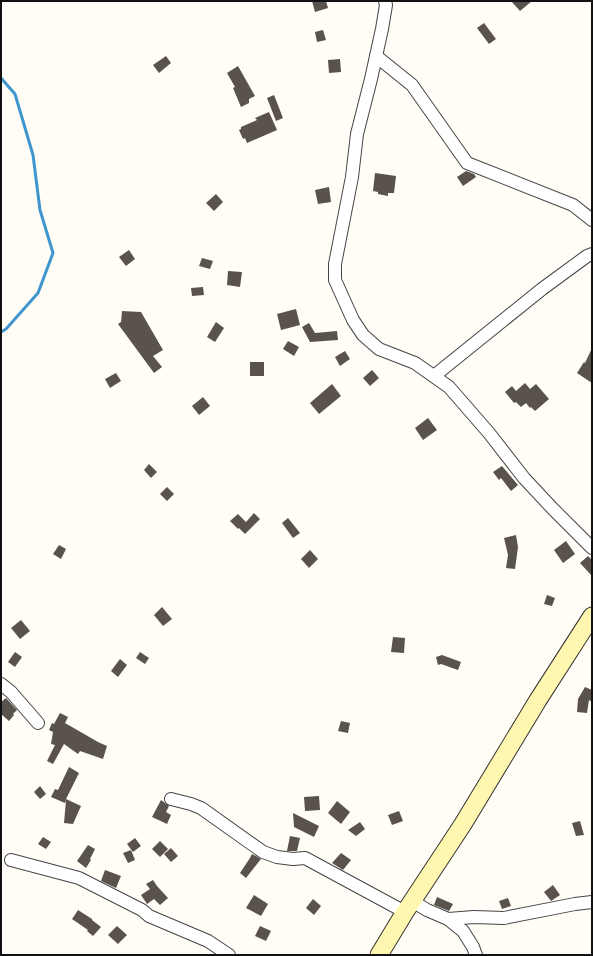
<svg xmlns="http://www.w3.org/2000/svg" width="593" height="956" font-family="'Source Serif 4',serif">
<style>
.lines{fill:none;stroke-linecap:round;stroke-linejoin:round}
.stream{stroke:#3f96cf;stroke-width:3}
.building{fill:#5a524d}
.street-casing{stroke:#444;stroke-width:14}
.secondary-casing{stroke:#333;stroke-width:19}
.street{stroke:#fff;stroke-width:12}
.secondary{stroke:#fff6b0;stroke-width:17}
</style>
<rect width="100%" height="100%" fill="#fffdf5"/>
<g class="lines">
<polyline class="stream" points="1,78 15,94 33,155 40,210 53,253 38,293 6,329 1,332"/>
</g>
<g class="building">
<polygon points="312,1 326,1 328,8 315,12"/>
<polygon points="511,1 532,1 520,11"/>
<polygon points="484,23 496,39 489,44 477,28"/>
<polygon points="323,30 326,40 317,42 315,32"/>
<polygon points="166,56 171,63 159,73 153,65"/>
<polygon points="340,59 341,72 329,73 328,60"/>
<polygon points="238,66 255,96 249,99 249,103 241,107 233,88 235,87 227,73"/>
<polygon points="274,95 283,118 276,121 267,98"/>
<polygon points="269,112 277,130 247,143 245,138 243,139 239,130 241,129 241,127 257,120 255,118"/>
<polygon points="466,171 474,174 476,177 463,186 457,177"/>
<polygon points="375,173 396,176 394,193 388,193 388,196 378,194 378,192 373,191"/>
<polygon points="329,187 331,202 318,204 315,190"/>
<polygon points="216,194 223,202 214,211 206,203"/>
<polygon points="129,250 135,259 126,266 119,257"/>
<polygon points="202,258 213,261 210,269 199,266"/>
<polygon points="228,271 242,272 240,287 227,285"/>
<polygon points="203,287 204,295 192,296 191,288"/>
<polygon points="296,309 300,325 281,330 277,314"/>
<polygon points="122,311 141,312 163,350 153,356 162,367 154,373 118,324 121,322"/>
<polygon points="216,322 224,328 215,342 207,337"/>
<polygon points="309,323 315,333 337,331 338,340 310,342 302,327"/>
<polygon points="288,341 299,347 294,356 283,349"/>
<polygon points="592,348 592,383 577,373 584,362 585,363"/>
<polygon points="345,351 350,359 340,366 335,357"/>
<rect x="250" y="362" width="14" height="14"/>
<polygon points="372,370 379,378 370,386 363,378"/>
<polygon points="116,373 121,381 110,388 105,379"/>
<polygon points="525,383 530,389 536,384 549,399 535,411 531,407 530,408 526,403 521,407 516,402 514,403 505,392 512,386 516,391"/>
<polygon points="332,384 341,396 319,414 310,403"/>
<polygon points="203,397 210,406 199,415 192,406"/>
<polygon points="428,418 437,430 423,440 415,428"/>
<polygon points="149,464 157,472 151,478 144,470"/>
<polygon points="502,466 518,485 511,491 501,478 499,480 493,472"/>
<polygon points="167,487 174,494 167,501 160,494"/>
<polygon points="254,513 260,519 245,534 239,528 238,529 230,521 238,514 246,522"/>
<polygon points="288,518 300,533 293,538 282,523"/>
<polygon points="516,535 518,547 515,569 506,568 508,555 504,538"/>
<polygon points="566,541 575,554 563,563 554,550"/>
<polygon points="59,545 66,549 61,559 53,554"/>
<polygon points="310,550 318,559 309,568 301,559"/>
<polygon points="588,556 592,560 592,576 580,563"/>
<polygon points="547,595 555,598 552,606 544,604"/>
<polygon points="162,607 172,619 163,626 154,615"/>
<polygon points="21,620 30,631 20,639 11,628"/>
<polygon points="393,637 405,638 404,653 391,652"/>
<polygon points="15,652 22,657 15,667 8,662"/>
<polygon points="140,652 149,658 145,664 136,658"/>
<polygon points="442,655 461,662 458,670 441,664 438,665 436,657"/>
<polygon points="120,659 127,665 118,677 111,671"/>
<polygon points="585,687 592,690 592,702 589,700 587,713 577,712 578,699"/>
<polygon points="6,698 17,710 13,714 14,715 9,721 1,714 1,702"/>
<polygon points="60,713 68,717 65,723 98,742 107,746 103,759 80,751 78,754 64,744 53,764 47,761 55,745 51,744 53,732 49,730 52,723 54,724"/>
<polygon points="341,721 350,723 348,733 338,731"/>
<polygon points="69,767 79,773 66,799 81,806 73,824 64,823 66,800 65,803 51,797 55,789 58,790"/>
<polygon points="40,786 46,794 40,799 34,792"/>
<polygon points="319,796 320,810 305,811 304,797"/>
<polygon points="161,800 169,806 166,812 171,815 167,824 152,817"/>
<polygon points="337,801 350,812 341,824 328,813"/>
<polygon points="399,811 403,821 392,825 388,815"/>
<polygon points="293,813 319,826 314,837 294,827"/>
<polygon points="580,821 584,835 576,836 572,823"/>
<polygon points="360,822 365,829 356,836 348,830"/>
<polygon points="290,836 300,838 297,851 287,851"/>
<polygon points="43,837 51,842 46,849 38,844"/>
<polygon points="135,838 141,846 133,852 127,844"/>
<polygon points="160,841 168,849 160,857 152,849"/>
<polygon points="88,845 95,849 90,859 91,860 86,868 77,861"/>
<polygon points="171,848 178,856 171,862 164,854"/>
<polygon points="131,850 135,860 128,863 123,853"/>
<polygon points="341,853 351,860 343,870 332,863"/>
<polygon points="252,854 261,859 246,878 240,873 250,858"/>
<polygon points="105,870 121,876 116,888 101,881"/>
<polygon points="153,880 157,886 168,898 160,905 154,899 147,904 141,895 150,889 146,884"/>
<polygon points="553,885 560,895 551,901 544,892"/>
<polygon points="254,895 268,904 261,916 246,908"/>
<polygon points="437,897 453,904 449,911 434,905"/>
<polygon points="508,898 511,906 502,909 499,901"/>
<polygon points="313,899 321,906 314,915 306,908"/>
<polygon points="78,910 92,919 92,920 101,927 93,936 87,931 88,930 72,919"/>
<polygon points="117,926 127,935 118,944 108,935"/>
<polygon points="260,926 271,931 266,941 255,936"/>
</g>
<g class="lines">
<defs>
<g id="street">
<polyline points="385,1 386,5 382,29 371,79 357,134 352,177 335,264 335,280 353,320 363,335 379,349 415,363 449,387 489,433 524,478 552,508 592,548"/>
<polyline points="376,56 412,85 467,163 573,205 592,220"/>
<polyline points="434,376 542,289 587,256 592,254"/>
<polyline points="1,684 11,692 38,723"/>
<polyline points="171,799 191,804 201,808 263,852 277,857 293,859 305,858 405,912"/>
<polyline points="11,860 79,878 142,910 149,916 208,941 229,955"/>
<polyline points="412,901 427,910 448,919 463,931 473,947 476,955"/>
<polyline points="448,919 474,917 504,918 575,904 592,902"/>
</g>
<polyline id="secondary" points="379,955 405,912 463,824 538,700 592,616"/>
</defs>
<use href="#street" class="street-casing"/>
<use href="#secondary" class="secondary-casing"/>
<use href="#street" class="street"/>
<use href="#secondary" class="secondary"/>
</g>
<rect width="593" height="956" fill="none" stroke="#111111" stroke-width="4"/>
</svg>
